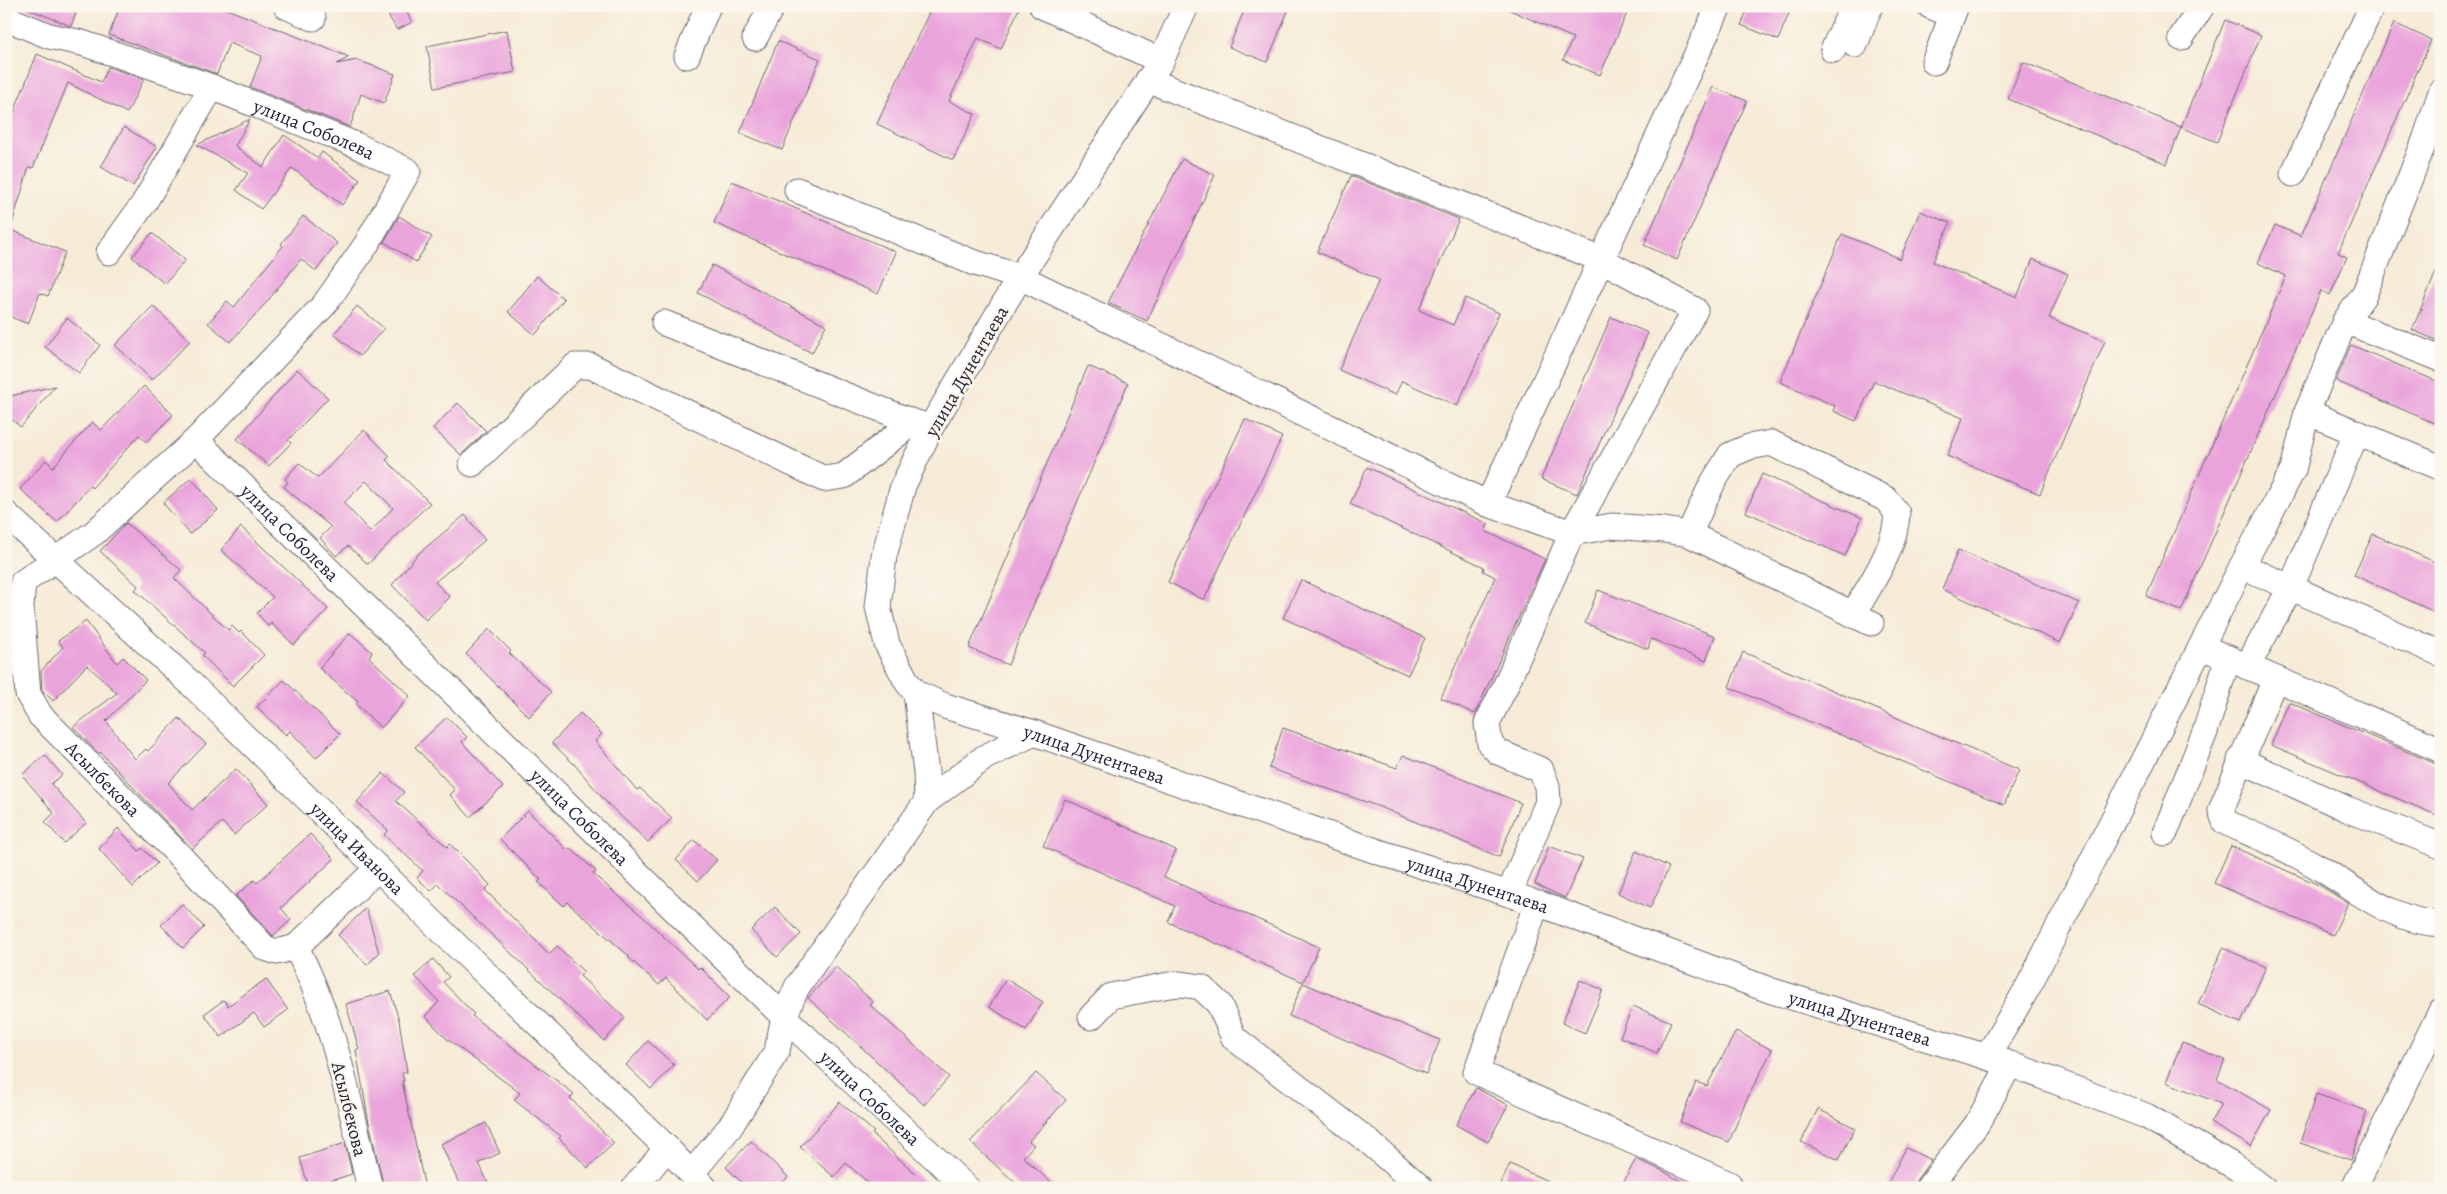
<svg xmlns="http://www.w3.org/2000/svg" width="2447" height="1194" font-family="Alegreya,serif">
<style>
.building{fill:#eaa4dc;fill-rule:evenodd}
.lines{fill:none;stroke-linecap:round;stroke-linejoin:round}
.minor-casing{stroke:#6c6872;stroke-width:27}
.minor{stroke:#fff;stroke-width:25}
.labels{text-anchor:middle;stroke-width:5;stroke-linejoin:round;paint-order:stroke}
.street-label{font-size:19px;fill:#22223b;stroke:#fbf7ec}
</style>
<rect width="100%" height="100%" fill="#fbf7ec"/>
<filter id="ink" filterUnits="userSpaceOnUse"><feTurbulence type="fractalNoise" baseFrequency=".02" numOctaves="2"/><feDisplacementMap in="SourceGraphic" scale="10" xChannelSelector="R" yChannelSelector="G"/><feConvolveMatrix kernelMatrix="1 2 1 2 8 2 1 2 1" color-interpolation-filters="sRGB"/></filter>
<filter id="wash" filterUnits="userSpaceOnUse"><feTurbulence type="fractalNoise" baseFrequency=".0096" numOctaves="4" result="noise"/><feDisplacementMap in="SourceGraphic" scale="20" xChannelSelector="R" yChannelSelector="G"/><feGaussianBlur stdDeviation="1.12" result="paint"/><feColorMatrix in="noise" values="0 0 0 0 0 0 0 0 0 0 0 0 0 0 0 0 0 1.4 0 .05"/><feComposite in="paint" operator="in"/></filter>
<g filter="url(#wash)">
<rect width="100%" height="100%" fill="#f6ebd7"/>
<g id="blocks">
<g class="building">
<polygon points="21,6 79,6 71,26"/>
<polygon points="120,6 219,6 349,57 337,64 357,60 395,74 384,103 361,94 350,127 250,87 262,56 229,43 217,74 109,35"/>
<polygon points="383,6 403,6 412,22 397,30"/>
<polygon points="932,6 1020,6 1001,49 978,38 949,101 975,114 953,160 877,124"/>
<polygon points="1246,6 1290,6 1267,62 1229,47"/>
<polygon points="1501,6 1630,6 1600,75 1563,60 1573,38"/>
<polygon points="1749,6 1792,6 1778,40 1741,25"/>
<polygon points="2225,20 2261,35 2217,142 2181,127"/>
<polygon points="2394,23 2431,40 2338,253 2347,257 2330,295 2321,291 2181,611 2146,596 2286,276 2258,263 2275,225 2301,236"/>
<polygon points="507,30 515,72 435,88 427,46"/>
<polygon points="778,41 820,59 782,150 740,133"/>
<polygon points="37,54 101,82 108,67 144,79 127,113 68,83 33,168 29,167 11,227 6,226 6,132"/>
<polygon points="2023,62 2181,127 2167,164 2008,99"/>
<polygon points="1713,87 1747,101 1677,260 1644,245"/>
<polygon points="250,119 235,146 263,167 284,135 318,158 322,152 360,180 342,205 292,168 261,209 236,190 248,173 197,145"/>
<polygon points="124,127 157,147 133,186 101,167"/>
<polygon points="1182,159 1215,175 1147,321 1108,303"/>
<polygon points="1351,176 1459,219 1419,310 1453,325 1465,298 1499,313 1457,406 1402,381 1395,395 1339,370 1379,280 1317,252"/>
<polygon points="732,181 896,252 878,294 714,223"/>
<polygon points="1920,211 1950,223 1933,262 2017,297 2033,259 2068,274 2049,318 2105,341 2040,494 1947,456 1963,418 1874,381 1856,421 1833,411 1835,406 1780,382 1842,234 1900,259"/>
<polygon points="303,216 337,243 316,271 301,259 266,303 230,342 208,323 227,301 234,307 283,246 281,244"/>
<polygon points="399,216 432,237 416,262 384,242"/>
<polygon points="6,228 65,252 48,296 40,293 28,324 6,315"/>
<polygon points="152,233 185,260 165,284 132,257"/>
<polygon points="2441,260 2441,342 2412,330"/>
<polygon points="712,265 826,325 812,353 698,293"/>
<polygon points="537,276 564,299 535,335 508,312"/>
<polygon points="153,306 190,341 152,380 115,345"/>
<polygon points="357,306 384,328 360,356 334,334"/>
<polygon points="1611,317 1648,333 1577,494 1541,479"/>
<polygon points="67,318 100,345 79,373 45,347"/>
<polygon points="2351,345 2441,383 2441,426 2336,381"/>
<polygon points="1088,366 1128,383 1008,665 969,648"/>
<polygon points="297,369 328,398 288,440 291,443 269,466 237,439"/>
<polygon points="55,386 21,427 6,415 6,397"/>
<polygon points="144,386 173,415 146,442 139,435 92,488 90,486 57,522 20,489 46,460 53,467 92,422 101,430"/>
<polygon points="458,403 486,431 461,455 433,428"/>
<polygon points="1245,419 1282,437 1204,600 1168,582"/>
<path d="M364,430l26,26 -4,4 44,43 -62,61 -20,-18 -12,10 -16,-18 11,-11 -47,-40 4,-5 -3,-3 14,-16 19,15zM366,481l27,27 -23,24 -26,-29z"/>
<polygon points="1367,467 1488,524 1485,531 1545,559 1475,714 1441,698 1495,577 1483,571 1484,567 1350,504"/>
<polygon points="1762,474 1862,518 1845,556 1746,512"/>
<polygon points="191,478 218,510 190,534 163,503"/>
<polygon points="465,515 485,540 435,582 450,597 426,620 392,585 418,554"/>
<polygon points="126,523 181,570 174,578 228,630 232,626 239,633 241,631 264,655 233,686 202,655 205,653 135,590 138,586 100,551"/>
<polygon points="241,527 328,609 294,645 271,623 268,626 257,613 273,597 221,550"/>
<polygon points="2373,534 2441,565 2441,615 2354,575"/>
<polygon points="1958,550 2079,603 2060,643 1942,589"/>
<polygon points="1301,580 1425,638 1408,675 1283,618"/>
<polygon points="1598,590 1715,636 1706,661 1651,639 1648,649 1585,623"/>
<polygon points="86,621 117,663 123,657 146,680 106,721 135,759 146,749 148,751 179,718 206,744 168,783 192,810 236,769 268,804 234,835 222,822 192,849 100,752 99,754 73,727 117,693 87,665 53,701 42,690 41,671 63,647 58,641"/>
<polygon points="489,629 511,651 509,653 551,692 529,717 466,654"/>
<polygon points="350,633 372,652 369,657 410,696 381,728 356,704 358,702 319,668"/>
<polygon points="1743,652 2019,770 2004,805 1729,687"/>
<polygon points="284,680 340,734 316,758 290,731 286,735 257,707"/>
<polygon points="2289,702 2441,766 2441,817 2271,745"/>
<polygon points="580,713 602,734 595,741 637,790 640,788 672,818 648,842 606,802 574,764 552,743"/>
<polygon points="447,717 467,737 462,742 503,787 470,817 450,795 455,790 415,747"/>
<polygon points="1283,728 1397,768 1403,755 1521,803 1499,857 1380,807 1269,768"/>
<polygon points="45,755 62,775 51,784 86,823 64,843 45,822 54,813 22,775"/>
<polygon points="383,773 404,792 396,801 447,847 450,844 464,858 490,885 485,890 549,954 557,946 584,972 580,976 625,1018 604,1041 438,884 431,891 417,878 423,871 384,835 388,830 357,802"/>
<polygon points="1065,799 1176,850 1164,877 1319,947 1303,982 1168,922 1175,906 1043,846"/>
<polygon points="528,811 567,850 570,848 596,871 593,874 641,915 698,969 700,967 730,997 707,1020 666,978 659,985 628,957 629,956 567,902 564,906 538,882 541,880 500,839"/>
<polygon points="118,828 139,851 142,848 157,863 133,887 99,849"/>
<polygon points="310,834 334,859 281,908 291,920 273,936 236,896 254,880 257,883"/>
<polygon points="694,840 717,860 698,881 676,860"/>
<polygon points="1549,846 1583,859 1565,898 1535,884"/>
<polygon points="2231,846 2319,885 2348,903 2333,935 2214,883"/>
<polygon points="1636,851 1669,867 1650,908 1618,893"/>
<polygon points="182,904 204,927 183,948 161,925"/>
<polygon points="775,907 801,934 777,957 751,930"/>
<polygon points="366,908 379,953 367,965 338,935"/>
<polygon points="2223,948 2266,967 2241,1023 2198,1004"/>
<polygon points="433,959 449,977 443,982 474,1014 472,1016 574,1094 570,1098 614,1143 588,1168 559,1138 561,1136 514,1100 520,1093 446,1038 425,1016 439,1002 415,976"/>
<polygon points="836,967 873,1002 870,1005 949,1077 924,1105 808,998"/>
<polygon points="266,979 288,1010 264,1027 254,1013 221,1037 204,1014 224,1000 228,1006"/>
<polygon points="1006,979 1043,1002 1026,1030 989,1007"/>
<polygon points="1580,980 1603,990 1585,1033 1562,1023"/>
<polygon points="1303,983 1440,1040 1426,1074 1289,1016"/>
<polygon points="390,991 399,1020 407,1072 402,1073 404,1081 402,1081 425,1188 384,1188 368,1118 356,1050 359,1049 346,1004"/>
<polygon points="1633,1006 1671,1022 1657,1053 1620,1037"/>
<polygon points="1736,1031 1772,1050 1745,1103 1729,1142 1680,1122 1696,1082 1707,1086"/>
<polygon points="648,1041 674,1065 651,1089 626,1065"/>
<polygon points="2182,1042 2225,1060 2217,1079 2271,1110 2251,1146 2210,1123 2221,1104 2166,1082"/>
<polygon points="1036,1073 1066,1100 1029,1141 1034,1145 1023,1157 1057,1188 1021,1188 970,1142"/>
<polygon points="1476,1088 1508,1105 1488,1142 1456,1125"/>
<polygon points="2316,1094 2367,1111 2351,1160 2300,1143"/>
<polygon points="840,1102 874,1132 872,1134 931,1188 874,1188 846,1163 834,1177 800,1147"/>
<polygon points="1818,1109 1855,1128 1839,1160 1801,1142"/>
<polygon points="486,1123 500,1153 479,1163 490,1188 461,1188 441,1144"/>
<polygon points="751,1141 788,1177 777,1188 747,1188 726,1167"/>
<polygon points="345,1143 352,1174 309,1188 300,1158"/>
<polygon points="1906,1148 1931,1160 1917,1179 1914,1188 1897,1188 1888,1183"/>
<polygon points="1636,1159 1661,1170 1693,1188 1620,1188"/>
<polygon points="1510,1164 1563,1188 1499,1188"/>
</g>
</g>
</g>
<g filter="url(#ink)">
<use href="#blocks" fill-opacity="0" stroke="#6c6872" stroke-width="1"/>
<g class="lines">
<defs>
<g id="minor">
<polyline points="286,6 313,18"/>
<polyline points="1042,6 1161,61"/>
<path id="s1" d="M1186,6l-25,55 -141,216 -89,150 -28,59 -19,70 -6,51 9,37 20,38 9,11 29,13 89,27 345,119 158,51 235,88 238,73 136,52 91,52 26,20"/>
<polyline points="1930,6 1952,15"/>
<path id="s2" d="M6,18l43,18 33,7 119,40 155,62 52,26 -42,74 -42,60 -128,135 -102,93 -71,49 -2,25 7,87 12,21 136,137 89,96 12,4 19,-5"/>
<polyline points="755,38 772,6"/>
<polyline points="2181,38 2202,6"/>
<polyline points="1855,45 1870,6"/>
<polyline points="1833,50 1853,6"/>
<polyline points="687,56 708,6"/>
<polyline points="1934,62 1956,6"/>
<polyline points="1148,80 1600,259 1695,310 1572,533 1505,687 1487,723 1490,744 1498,752 1541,770 1547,786 1548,802 1509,894"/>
<polyline points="2293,174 2372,6"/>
<polyline points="797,190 972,262 1020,277 1488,504 1572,533 1612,526 1664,530 1689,534 1871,623"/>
<polyline points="109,252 144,203 212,87"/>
<polyline points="2345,321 2441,359"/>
<polyline points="664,323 913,422"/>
<polyline points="2307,412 2441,468"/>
<path id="s3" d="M196,440l588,577 183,171"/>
<polyline points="472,464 575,366 591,366 824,479 844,476 913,422 931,427"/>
<polyline points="1488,504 1719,6"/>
<path id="s4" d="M6,514l181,166 268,264 212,204 38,40"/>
<path d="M1689,534l23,-50 18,-29 19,-8 22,-4 115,56 11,14c-1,36 -27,71 -44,102"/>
<polyline points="2242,566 2441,654"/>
<polyline points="2202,647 2441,750"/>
<polyline points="2247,667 2291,587 2357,432"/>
<path d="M2275,679l-54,131 4,12c31,14 64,27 93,45 39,23 75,55 123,57"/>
<polyline points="916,693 926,772 927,801"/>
<polyline points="2240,760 2347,809 2441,846"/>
<polyline points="2165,833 2205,732 2228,658"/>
<polyline points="1537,903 1476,1072 1729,1184"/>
<polyline points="1091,1017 1111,996 1169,985 1181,984 1201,987 1219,1004 1234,1038 1368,1141 1421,1188"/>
<polyline points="1987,1057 2028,987 2242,566 2293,470 2307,412 2345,321 2364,295 2425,140 2441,92"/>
<polyline points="691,1174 730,1127 777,1051 784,1017 797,987 927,801 985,757 1034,733"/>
<path d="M370,1188c-20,-81 -35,-166 -74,-241l82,-79"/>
<polyline points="634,1188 667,1148"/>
<polyline points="1928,1188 1977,1124 2010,1064"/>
<polyline points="2354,1188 2441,1011"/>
</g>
</defs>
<use href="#minor" class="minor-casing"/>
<use href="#minor" class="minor"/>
</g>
</g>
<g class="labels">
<g class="street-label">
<text dy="7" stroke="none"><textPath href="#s2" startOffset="328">улица Соболева</textPath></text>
<text transform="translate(966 371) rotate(-60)" y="7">улица Дунентаева</text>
<text dy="7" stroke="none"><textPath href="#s3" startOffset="132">улица Соболева</textPath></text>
<text dy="7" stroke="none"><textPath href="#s1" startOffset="966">улица Дунентаева</textPath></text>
<text dy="7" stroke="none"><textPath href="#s2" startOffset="1226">Асылбекова</textPath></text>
<text dy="7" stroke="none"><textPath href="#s3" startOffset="538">улица Соболева</textPath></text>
<text dy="7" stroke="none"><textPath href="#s4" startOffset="485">улица Иванова</textPath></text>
<text dy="7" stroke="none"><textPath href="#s1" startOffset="1371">улица Дунентаева</textPath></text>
<text dy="7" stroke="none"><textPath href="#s1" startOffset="1776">улица Дунентаева</textPath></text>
<text dy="7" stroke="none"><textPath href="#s3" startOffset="942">улица Соболева</textPath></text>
<text transform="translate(350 1109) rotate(76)" y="7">Асылбекова</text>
</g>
</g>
<rect width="2447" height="1194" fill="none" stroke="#fbf7ec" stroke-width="25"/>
</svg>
